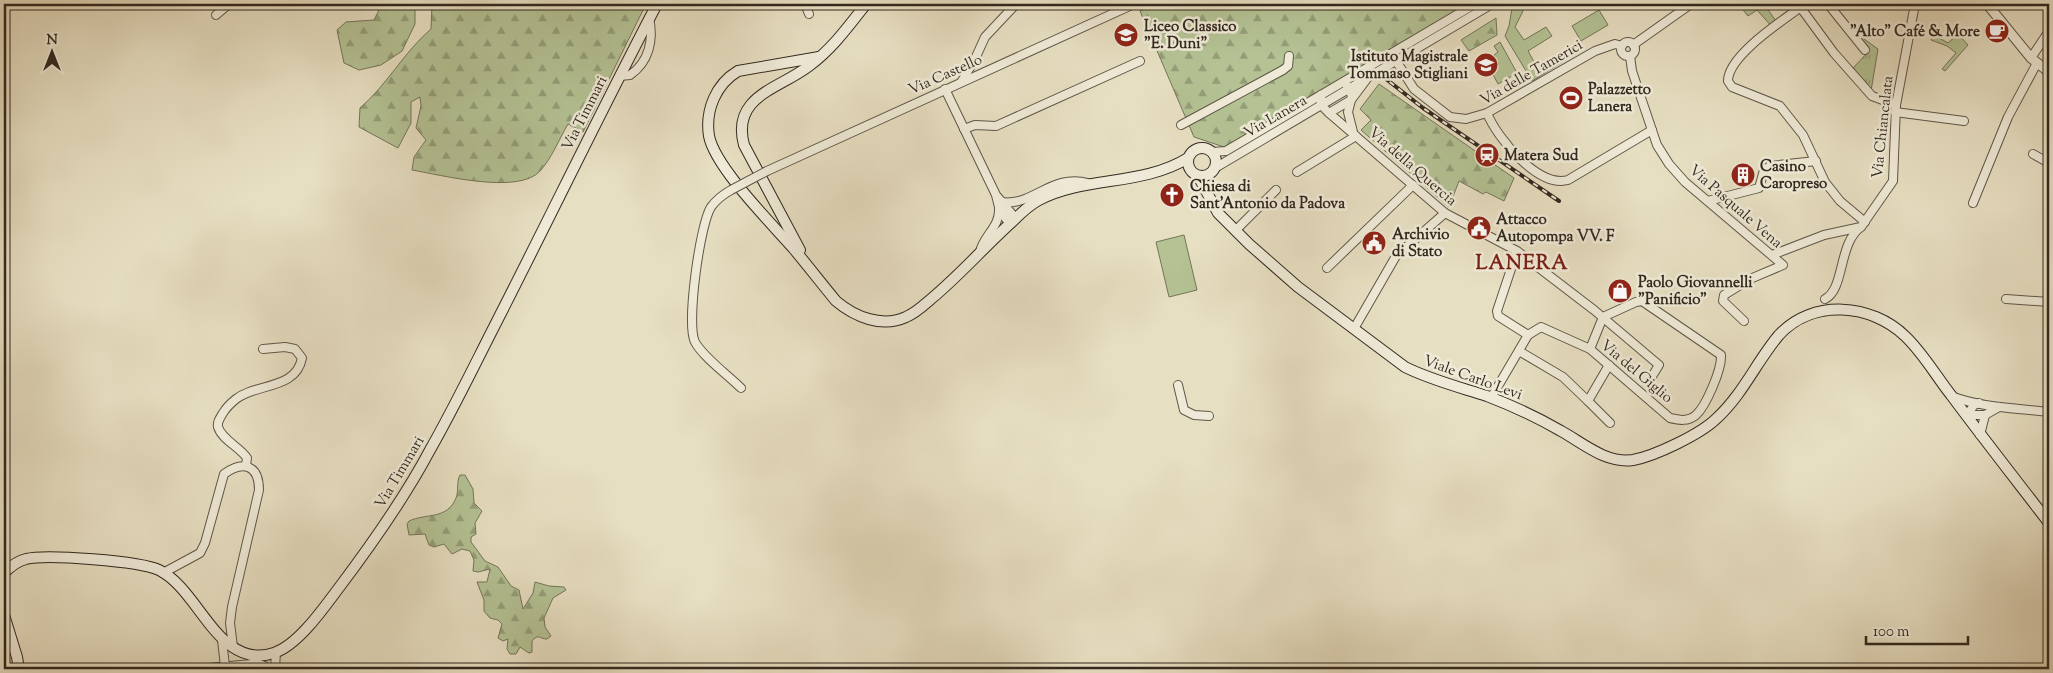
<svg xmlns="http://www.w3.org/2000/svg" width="2053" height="673" font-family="'Sorts Mill Goudy',serif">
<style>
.grass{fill:url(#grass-tufts);stroke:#73755a}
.forest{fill:url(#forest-firs);stroke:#73755a}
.garden{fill:#b4c294;stroke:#73755a}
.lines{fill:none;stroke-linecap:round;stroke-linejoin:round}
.minor-casing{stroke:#5f5648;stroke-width:10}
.tertiary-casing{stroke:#5f5648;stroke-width:11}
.secondary-casing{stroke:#32281f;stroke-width:12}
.minor{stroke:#efead7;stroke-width:8}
.tertiary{stroke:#efead7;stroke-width:9}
.secondary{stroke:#efead7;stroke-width:10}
.rail-casing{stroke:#32281f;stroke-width:4}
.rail{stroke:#efead7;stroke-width:2;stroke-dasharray:5.5;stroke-linecap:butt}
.minor-bridge-casing{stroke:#5f5648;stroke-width:10;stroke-linecap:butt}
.minor-bridge{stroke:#efead7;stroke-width:8}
.labels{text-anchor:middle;stroke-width:5;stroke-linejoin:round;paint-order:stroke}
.poi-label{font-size:15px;font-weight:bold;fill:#32281f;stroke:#efead7;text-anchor:start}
.street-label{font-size:15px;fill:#32281f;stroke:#efead7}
.district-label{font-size:20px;font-weight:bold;letter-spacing:1px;fill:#7a1f14;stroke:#efead7}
</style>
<defs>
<pattern id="grass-tufts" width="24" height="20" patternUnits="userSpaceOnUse" patternTransform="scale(1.25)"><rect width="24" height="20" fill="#b4c294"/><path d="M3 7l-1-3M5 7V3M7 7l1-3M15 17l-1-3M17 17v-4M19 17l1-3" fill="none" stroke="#939e78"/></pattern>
<pattern id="forest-firs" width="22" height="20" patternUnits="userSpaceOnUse" patternTransform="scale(1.25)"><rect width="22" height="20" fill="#b4c294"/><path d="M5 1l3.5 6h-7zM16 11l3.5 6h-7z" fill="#939e78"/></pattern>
</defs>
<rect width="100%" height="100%" fill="#e7dfc2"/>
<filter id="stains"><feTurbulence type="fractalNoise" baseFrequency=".004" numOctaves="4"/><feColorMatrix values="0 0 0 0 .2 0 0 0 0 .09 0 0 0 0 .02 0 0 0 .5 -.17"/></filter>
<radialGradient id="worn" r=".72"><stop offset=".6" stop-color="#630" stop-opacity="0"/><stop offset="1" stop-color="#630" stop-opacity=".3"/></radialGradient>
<polygon class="grass" points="1857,34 1878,49 1871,91 1853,68 1870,50"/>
<g class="forest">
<polygon points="382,4 415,4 415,24 402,51 381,65 359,70 344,63 337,30 346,22 374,20"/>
<path d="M432,4h214l-63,128 -15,-8c-9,15 -16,34 -28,47 -21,24 -99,4 -128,-1l2,-13 12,-17 -10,-12 5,-22 -1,-9 -9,5v21l-13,25 -39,-21 1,-19c27,-23 44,-56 71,-79z"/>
<polygon points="1156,4 1470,4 1224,147 1194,137 1140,11"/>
<polygon points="1496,18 1497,35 1469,51 1461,40"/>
<polygon points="1379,84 1514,178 1504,201 1486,192 1483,194 1459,181 1449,207 1361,130 1371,120 1360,109"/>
<path d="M460,475h5l8,14 1,14 8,8 -7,12 1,11 -5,3v5l14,19 13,6 13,19 8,4 4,19 10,-16 2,-11 14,4 15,1 2,3 -13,8 -9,20 1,9 6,9 -4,3c-8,0 -8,-6 -15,2v11l-3,1 -9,-6 -4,7h-6l-3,-5 1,-10 -5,2 -5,-3 4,-14 -4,-4 -8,-2 -6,-7v-11l-7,-18h10l3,-13 -12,3 -5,-1 1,-11 -4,-9 -8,-2 -10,5 -8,-10 -10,3 -5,-2 -4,-11 -16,1 -2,-11 2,-3c17,-8 38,-1 47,-23 3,-7 0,-16 4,-23z"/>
</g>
<g class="garden">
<polygon points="1744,4 1764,4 1776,21 1788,11 1792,13 1773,28 1757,10 1748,16 1740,6"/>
<polygon points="1520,5 1523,11 1515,27 1524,40 1546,27 1552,36 1528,51 1538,69 1577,47 1580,51 1532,81 1505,36 1509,26 1512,8"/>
<polygon points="1599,10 1608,25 1581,41 1572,26"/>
<polygon points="1958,34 1968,45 1945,71 1942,69 1956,53 1947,46 1931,40 1934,35 1948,43"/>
<polygon points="1500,42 1517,73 1498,84 1490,69 1499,64 1494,55 1498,52 1494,46"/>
<polygon points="1184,235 1197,290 1169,297 1156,242"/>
</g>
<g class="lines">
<defs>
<g id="minor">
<polyline points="805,4 809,14"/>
<polyline points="1798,4 1834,53 1872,96 1896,105"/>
<path d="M1805,4c-20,15 -77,51 -77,77l4,6 48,19 23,29 22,47 15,19 25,21"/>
<polyline points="1828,4 1865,50"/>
<polyline points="216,15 229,4"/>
<circle cx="1628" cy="49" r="7"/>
<polyline points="1633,45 1691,4"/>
<polyline points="1393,56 1414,89 1450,117 1466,119 1487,113 1595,51 1615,44 1622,46"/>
<polyline points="1630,56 1632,71 1657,145 1669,164 1685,182 1783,265 1750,279 1724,295 1723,301 1744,321"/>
<polyline points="2031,58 2049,31"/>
<path d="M620,76l10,-1c19,-13 24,-35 19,-57"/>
<polyline points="962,81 975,59 985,37 1016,4"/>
<polyline points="1346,84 1352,96 1348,112 1353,132"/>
<polyline points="945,89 996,195 999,207 1006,219 1013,221 1012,214 996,195"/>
<polyline points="1321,95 1321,105 1329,113 1445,213 1517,251 1594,310 1659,365 1651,378"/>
<polyline points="1895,112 1964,121"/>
<polyline points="1329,113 1351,100 1366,80"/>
<path d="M1487,113c10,25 51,75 81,67l84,-50"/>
<polyline points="1181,125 1283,70 1288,66 1289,56"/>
<polyline points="964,129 975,125 996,126 1140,61"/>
<polyline points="1212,152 1226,151 1475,4"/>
<polyline points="2033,154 2049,163"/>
<polyline points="1215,168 1492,4"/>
<polyline points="767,171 1134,4"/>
<polyline points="1297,172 1356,136"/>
<path d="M731,190c-7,4 -15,10 -20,17 -11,17 -25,117 -16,135 8,15 33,33 46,46"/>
<polyline points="1708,201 1759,188 1764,170 1770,166 1816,161"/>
<path d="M1001,202c32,5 50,-29 87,-19"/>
<polyline points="1973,203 2008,117 2037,63"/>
<polyline points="1235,231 1276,190"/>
<polyline points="1517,251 1497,311 1498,316 1528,335"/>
<path d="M980,252c3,-16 20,-25 19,-43"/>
<polyline points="1772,255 1824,235 1861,227 1893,181 1896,105 1915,4"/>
<polyline points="1327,268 1413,185"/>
<path d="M1825,299c20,-10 13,-56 36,-72"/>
<polyline points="2006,299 2049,302"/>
<polyline points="1355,327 1396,256 1445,213"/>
<polyline points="1519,351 1563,377 1588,401 1609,365"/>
<polyline points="1178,385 1184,410 1194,415 1209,416"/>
<path d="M1951,396c31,12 65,12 98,16"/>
<path d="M1491,398l37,-63 13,-8 49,22 80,69c9,2 18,4 26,-3 10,-9 26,-46 25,-60l-79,-54 -6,1 -33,15 -13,32"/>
<polyline points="1588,401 1610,423"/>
<polyline points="1979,403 1974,405 1967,415 1985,415 1999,407"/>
<polyline points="1980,435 1985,415"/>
<path d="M246,466l1,-8c-7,-11 -25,-18 -29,-31 -1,-5 2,-9 5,-14 3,-5 8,-10 13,-14 20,-16 60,-9 66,-41l-7,-9 -10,-2 -22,2"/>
<path d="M163,573l37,-20 5,-10 19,-69c19,-14 35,-9 35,16l-27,117 -2,16 3,24"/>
<polyline points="222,640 225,666"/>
<polyline points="197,669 252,664 260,664 270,669"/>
<polyline points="275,669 276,652"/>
</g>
<polyline id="tertiary" points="1987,4 2031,58 2049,72"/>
<g id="secondary">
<path d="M819,57l-81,14c-22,13 -33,39 -29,65 6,31 62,87 84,112 15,18 29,36 43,53 19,16 46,27 70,16 10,-4 17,-11 25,-18 29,-24 54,-53 82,-78 8,-8 16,-16 26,-21 46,-24 104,-14 149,-42"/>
<circle cx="1202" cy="162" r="14"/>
<path d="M1198,176l20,37 31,31 49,43 107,80c26,13 54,20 82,29 26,10 50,21 74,35 22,12 45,33 72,29 22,-4 68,-26 84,-42 26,-24 40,-57 62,-83 34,-37 93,-31 126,1 18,17 31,40 46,59 32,43 65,85 98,128"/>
<path d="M800,250l-56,-105c-13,-49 35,-56 65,-79 23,-17 39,-39 57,-62"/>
<path d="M4,573c6,-6 13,-12 22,-14 20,-5 114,2 133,11 41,20 59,101 115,83 24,-8 49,-44 64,-64 34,-45 66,-90 92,-139 24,-42 45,-86 67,-129 54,-106 105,-212 160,-317"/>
<polyline points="4,615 17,657 19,669"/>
</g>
</defs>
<use href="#minor" class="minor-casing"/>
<use href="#tertiary" class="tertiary-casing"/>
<use href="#secondary" class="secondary-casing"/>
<use href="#minor" class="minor"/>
<use href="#tertiary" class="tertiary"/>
<use href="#secondary" class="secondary"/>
<defs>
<polyline id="rail" points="1381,75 1423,108 1559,201"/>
</defs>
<use href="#rail" class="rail-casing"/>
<use href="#rail" class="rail"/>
<defs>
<polyline id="minor-bridge" points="731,190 767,171"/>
</defs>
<use href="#minor-bridge" class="minor-bridge-casing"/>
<use href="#minor-bridge" class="minor-bridge"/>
</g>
<defs>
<symbol id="cafe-disc" viewBox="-11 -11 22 22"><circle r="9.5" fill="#8f2418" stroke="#efead7"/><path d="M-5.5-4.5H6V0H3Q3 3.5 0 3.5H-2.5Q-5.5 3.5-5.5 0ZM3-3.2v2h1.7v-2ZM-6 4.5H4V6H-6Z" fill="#fff"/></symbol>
<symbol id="school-disc" viewBox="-11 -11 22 22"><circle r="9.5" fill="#8f2418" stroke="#efead7"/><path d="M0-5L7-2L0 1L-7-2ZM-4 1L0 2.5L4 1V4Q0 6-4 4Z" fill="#fff"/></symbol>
<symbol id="stadium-disc" viewBox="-11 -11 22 22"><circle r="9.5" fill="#8f2418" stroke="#efead7"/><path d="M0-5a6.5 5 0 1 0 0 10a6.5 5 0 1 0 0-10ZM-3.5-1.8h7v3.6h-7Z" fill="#fff"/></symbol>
<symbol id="station-disc" viewBox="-11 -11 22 22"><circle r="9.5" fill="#8f2418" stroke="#efead7"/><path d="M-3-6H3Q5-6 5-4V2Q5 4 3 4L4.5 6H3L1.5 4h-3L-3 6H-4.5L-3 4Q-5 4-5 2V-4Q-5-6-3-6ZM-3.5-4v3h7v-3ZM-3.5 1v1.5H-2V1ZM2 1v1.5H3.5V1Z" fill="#fff"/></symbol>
<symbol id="building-disc" viewBox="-11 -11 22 22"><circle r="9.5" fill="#8f2418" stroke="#efead7"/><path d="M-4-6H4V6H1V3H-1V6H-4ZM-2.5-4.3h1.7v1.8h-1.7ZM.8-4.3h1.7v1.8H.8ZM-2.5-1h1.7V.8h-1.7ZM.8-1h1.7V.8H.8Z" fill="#fff"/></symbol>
<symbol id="church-disc" viewBox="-11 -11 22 22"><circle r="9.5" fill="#8f2418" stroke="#efead7"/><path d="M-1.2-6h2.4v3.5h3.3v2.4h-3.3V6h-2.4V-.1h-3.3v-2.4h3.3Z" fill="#fff"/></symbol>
<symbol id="civic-disc" viewBox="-11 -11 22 22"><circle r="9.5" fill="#8f2418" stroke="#efead7"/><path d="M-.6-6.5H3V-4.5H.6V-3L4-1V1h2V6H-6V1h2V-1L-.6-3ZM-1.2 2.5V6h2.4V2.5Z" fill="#fff"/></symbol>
<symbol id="shop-disc" viewBox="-11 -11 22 22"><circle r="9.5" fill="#8f2418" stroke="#efead7"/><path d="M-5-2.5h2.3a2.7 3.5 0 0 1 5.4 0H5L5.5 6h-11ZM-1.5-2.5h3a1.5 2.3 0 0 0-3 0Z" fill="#fff"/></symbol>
</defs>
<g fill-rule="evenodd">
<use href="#cafe-disc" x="1983" y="17" width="28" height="28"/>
<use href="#school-disc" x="1112" y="21" width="28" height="28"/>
<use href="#school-disc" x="1472" y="51" width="28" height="28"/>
<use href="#stadium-disc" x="1557" y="84" width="28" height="28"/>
<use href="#station-disc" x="1473" y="141" width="28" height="28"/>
<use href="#building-disc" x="1729" y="161" width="28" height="28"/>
<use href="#church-disc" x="1158" y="181" width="28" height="28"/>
<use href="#civic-disc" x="1465" y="214" width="28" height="28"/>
<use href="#civic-disc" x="1360" y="229" width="28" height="28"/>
<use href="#shop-disc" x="1606" y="277" width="28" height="28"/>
</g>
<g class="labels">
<g class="poi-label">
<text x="1144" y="31">Liceo Classico<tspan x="1144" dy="17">"E. Duni"</tspan></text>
<text x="1980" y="36" text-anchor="end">"Alto" Café &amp; More</text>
<text x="1468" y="61" text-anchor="end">Istituto Magistrale<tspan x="1468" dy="17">Tommaso Stigliani</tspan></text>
<text x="1588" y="94">Palazzetto<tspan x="1588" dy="17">Lanera</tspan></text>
<text x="1504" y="160">Matera Sud</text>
<text x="1760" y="171">Casino<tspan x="1760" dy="17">Caropreso</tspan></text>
<text x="1190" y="191">Chiesa di<tspan x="1190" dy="17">Sant'Antonio da Padova</tspan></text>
<text x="1496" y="224">Attacco<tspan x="1496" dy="17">Autopompa VV. F</tspan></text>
<text x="1392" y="239">Archivio<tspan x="1392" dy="17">di Stato</tspan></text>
<text x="1638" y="287">Paolo Giovannelli<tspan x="1638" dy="17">"Panificio"</tspan></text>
</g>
<g class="street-label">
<text transform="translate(1531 72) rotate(-30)" y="5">Via delle Tamerici</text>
<text transform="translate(945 74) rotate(-24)" y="5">Via Castello</text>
<text transform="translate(584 113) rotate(-63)" y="5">Via Timmari</text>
<text transform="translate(1275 116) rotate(-30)" y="5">Via Lanera</text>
<text transform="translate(1882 127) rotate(-84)" y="5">Via Chiancalata</text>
<text transform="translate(1413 166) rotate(41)" y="5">Via della Quercia</text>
<text transform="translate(1736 206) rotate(41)" y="5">Via Pasquale Vena</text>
<text transform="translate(1637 371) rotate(40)" y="5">Via del Giglio</text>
<text transform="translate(1473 377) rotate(20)" y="5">Viale Carlo Levi</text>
<text transform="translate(399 472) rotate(-59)" y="5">Via Timmari</text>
</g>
<g class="district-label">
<text x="1522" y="269">LANERA</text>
</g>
</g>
<rect width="2053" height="673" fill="none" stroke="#e7dfc2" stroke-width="20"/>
<rect x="5" y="5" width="2043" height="663" fill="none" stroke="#32281f" stroke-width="2.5"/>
<rect x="10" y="10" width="2033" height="653" fill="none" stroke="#32281f"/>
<g transform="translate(52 52)" stroke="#efead7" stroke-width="4" paint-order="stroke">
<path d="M0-4L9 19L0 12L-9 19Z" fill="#32281f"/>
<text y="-8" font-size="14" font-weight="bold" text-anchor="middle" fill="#32281f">N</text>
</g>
<path d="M1866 636v8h102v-8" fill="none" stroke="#32281f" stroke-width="2.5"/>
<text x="1873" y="636" font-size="15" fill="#32281f" stroke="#efead7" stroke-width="4" paint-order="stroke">100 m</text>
<rect width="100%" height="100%" filter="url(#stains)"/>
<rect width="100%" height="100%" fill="url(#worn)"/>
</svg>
